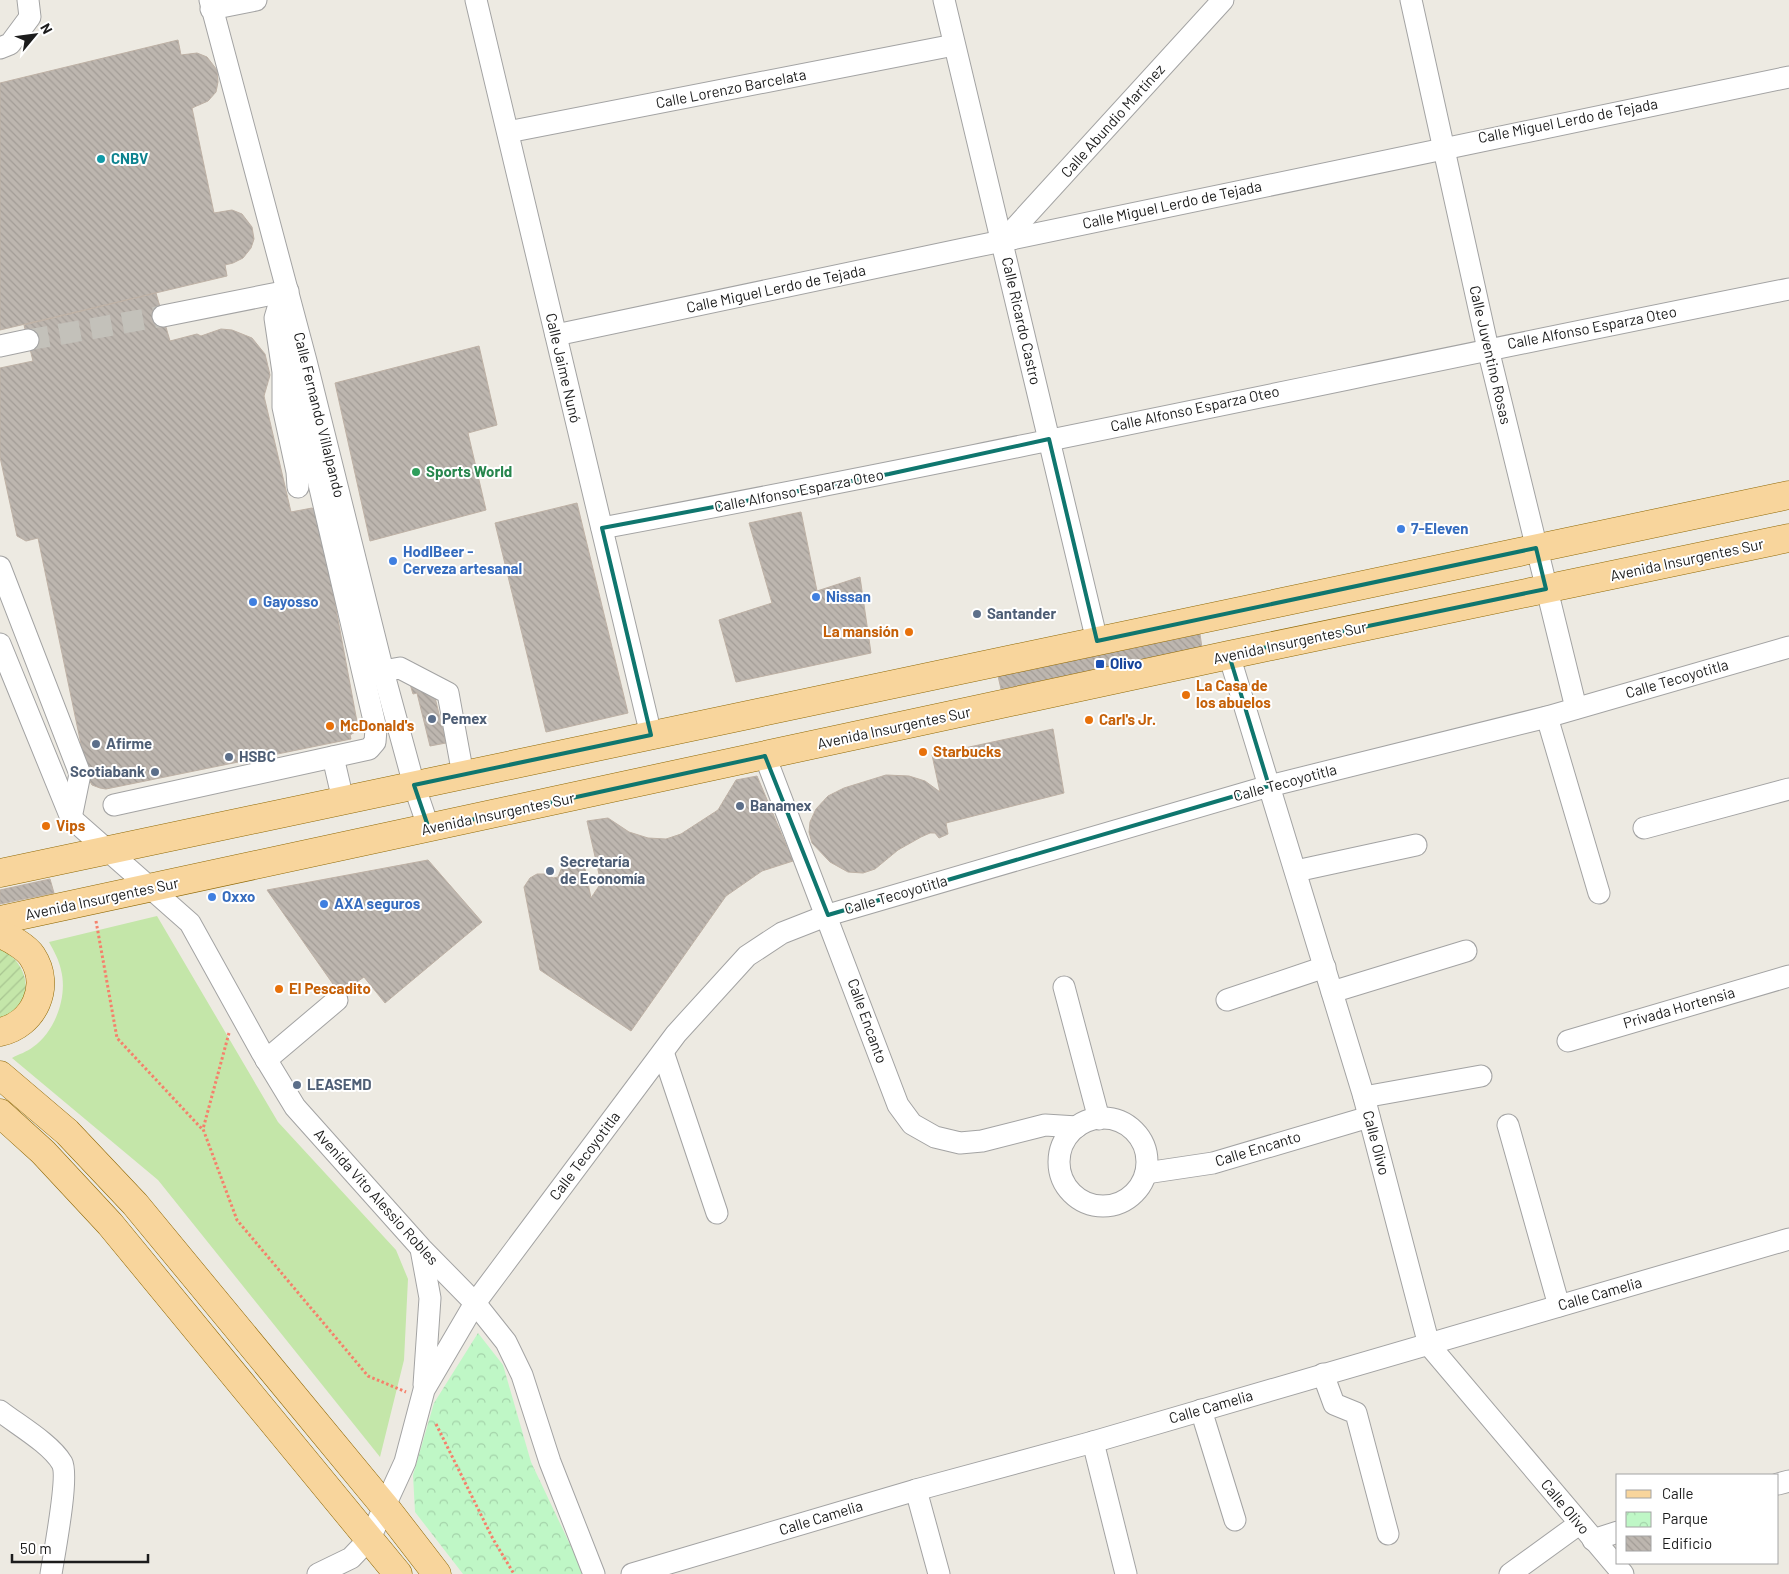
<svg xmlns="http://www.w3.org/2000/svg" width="1789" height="1574" font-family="Barlow,sans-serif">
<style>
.grass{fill:#c4e6a9}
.park{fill:url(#park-crowns)}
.garden{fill:url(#garden-furrows)}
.building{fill:url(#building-back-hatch);stroke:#beb1a5}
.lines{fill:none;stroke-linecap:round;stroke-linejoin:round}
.minor-tunnel{stroke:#c3c1ba;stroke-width:21;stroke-dasharray:21 11;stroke-linecap:butt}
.minor-casing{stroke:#a3a3a3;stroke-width:23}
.major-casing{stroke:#8f6805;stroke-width:29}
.path{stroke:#f5806b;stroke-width:3;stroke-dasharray:2.5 2.5;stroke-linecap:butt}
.minor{stroke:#fff;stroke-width:21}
.major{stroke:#f8d59c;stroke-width:28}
.marked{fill:none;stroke:#0f766e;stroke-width:4;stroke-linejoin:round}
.culture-dot{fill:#0f9aa8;stroke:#fff;stroke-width:2}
.leisure-dot{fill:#2e9e5b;stroke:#fff;stroke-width:2}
.shop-dot{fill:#3f7fe0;stroke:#fff;stroke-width:2}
.service-dot{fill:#5c6f8a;stroke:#fff;stroke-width:2}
.food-dot{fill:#e8710a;stroke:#fff;stroke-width:2}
.transit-dot{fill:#1a4fb4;stroke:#fff;stroke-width:2}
.labels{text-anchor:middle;stroke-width:4;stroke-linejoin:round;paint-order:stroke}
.street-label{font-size:15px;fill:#1c1c1c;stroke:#fff}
.culture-label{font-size:15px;font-weight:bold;fill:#0d838f;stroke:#fff;text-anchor:start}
.leisure-label{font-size:15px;font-weight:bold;fill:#27864d;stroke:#fff;text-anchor:start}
.shop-label{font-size:15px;font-weight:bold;fill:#366cbe;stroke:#fff;text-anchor:start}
.service-label{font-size:15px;font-weight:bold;fill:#4e5e75;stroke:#fff;text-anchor:start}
.food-label{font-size:15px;font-weight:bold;fill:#c56008;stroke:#fff;text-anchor:start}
.transit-label{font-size:15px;font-weight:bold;fill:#164399;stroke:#fff;text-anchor:start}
</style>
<defs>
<pattern id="park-crowns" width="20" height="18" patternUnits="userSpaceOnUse" patternTransform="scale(1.25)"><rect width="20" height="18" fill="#bff7c6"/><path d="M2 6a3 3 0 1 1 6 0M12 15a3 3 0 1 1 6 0" fill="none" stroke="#a4d3aa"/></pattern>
<pattern id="garden-furrows" width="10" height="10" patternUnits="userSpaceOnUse" patternTransform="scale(1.25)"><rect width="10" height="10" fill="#c4e6a9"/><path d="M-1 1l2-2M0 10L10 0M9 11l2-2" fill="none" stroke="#a8c591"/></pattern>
<pattern id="building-back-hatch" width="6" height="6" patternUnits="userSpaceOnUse" patternTransform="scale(1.25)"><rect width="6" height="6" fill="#bdb6af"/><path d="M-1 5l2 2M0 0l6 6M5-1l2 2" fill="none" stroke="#a29c96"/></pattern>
</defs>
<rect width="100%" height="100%" fill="#edeae2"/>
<path class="grass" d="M157,916l121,206 118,128 12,29 -4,81 -24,97 -222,-277 -146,-122c7,-4 15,-6 21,-11 22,-15 35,-51 28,-77 -2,-10 -7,-19 -12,-28z"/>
<polygon class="park" points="478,1333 503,1365 531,1462 584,1574 463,1574 415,1512 413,1475 434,1403"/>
<path class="garden" d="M0,949c23,10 35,39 17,59 -4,5 -12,8 -17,11z"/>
<g class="building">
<polygon points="178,40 181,55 197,53 207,57 217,70 218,82 216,92 208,101 192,108 214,213 232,210 242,214 252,227 254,239 251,248 243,258 233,263 225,265 227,276 0,330 0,83"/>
<polygon points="156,293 170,341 197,334 201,336 221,329 232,330 252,338 265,354 270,375 264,396 291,512 312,508 318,512 358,727 357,731 350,735 351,739 106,789 100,788 92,785 88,778 38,538 26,541 17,536 0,457 0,368 33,361 24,325"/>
<polygon points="479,346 497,425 468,433 486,510 370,541 335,383"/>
<polygon points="577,503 628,713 546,732 495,523"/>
<polygon points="801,512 817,591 860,577 871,653 736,682 719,620 772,603 749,523"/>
<polygon points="1200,634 1202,648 1001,689 998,676"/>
<polygon points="410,684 432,685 446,743 430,746 417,693 413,694"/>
<polygon points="1053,729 1064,793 946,823 948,834 939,838 935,833 930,833 921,837 898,850 875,869 863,873 848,872 830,862 812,843 809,832 810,822 816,809 828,796 844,788 886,775 909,776 925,781 940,792 932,755"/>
<polygon points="757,776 793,861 762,871 726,896 631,1031 540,970 524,887 530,878 537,874 547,874 553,878 558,877 562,867 569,863 579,864 585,868 591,898 601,883 587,821 608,818 629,832 648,838 666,839 681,834 718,810 736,780"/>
<polygon points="428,860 482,922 385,1003 364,977 340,994 267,890"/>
<polygon points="50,879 54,893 0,904 0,890"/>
</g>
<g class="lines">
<polyline class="minor-tunnel" points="28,340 163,316"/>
<defs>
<g id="minor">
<polyline points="210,0 306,361 383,671 414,785 429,829"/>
<polyline points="476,0 651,735"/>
<polyline points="944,0 1097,641"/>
<polyline points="1411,0 1488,349 1576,708"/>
<polyline points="211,9 256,0"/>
<polyline points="0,48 10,44 30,17 28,0"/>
<polyline points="508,132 954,45"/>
<polyline points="1002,242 1223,0"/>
<polyline points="278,308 275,318 283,372 283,407 297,472 298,487"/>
<polyline points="163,316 288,291"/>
<path d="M556,335c411,-86 821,-175 1233,-258"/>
<polyline points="0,346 28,340"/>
<path d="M602,528c396,-74 791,-160 1187,-239"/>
<polyline points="0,567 80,774 71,818"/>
<polyline points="0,644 71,818 190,923 261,1051 295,1107 421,1248 475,1303 506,1342 522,1375 550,1462 594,1574"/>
<polyline points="1229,655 1364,1097 1429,1345 1623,1574"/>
<polyline points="383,671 400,668 448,693 463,775"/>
<polyline points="1547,717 1599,893"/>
<polyline points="765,756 898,1105 912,1124 935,1137 960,1143 982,1141 1045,1125 1077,1127"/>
<polyline points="333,757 343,800"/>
<polyline points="114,805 369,749 375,742 376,729 284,333"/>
<polyline points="1644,828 1789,789"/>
<polyline points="1296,871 1416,845"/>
<polyline points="1064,987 1099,1119"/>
<polyline points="1332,992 1466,951"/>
<polyline points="1227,1000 1325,967"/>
<polyline points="1568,1041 1789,976"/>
<polyline points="663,1052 717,1213"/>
<polyline points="266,1060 337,1000"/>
<polyline points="1364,1097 1481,1076"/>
<circle cx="1103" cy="1162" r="44"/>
<polyline points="1508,1125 1559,1306"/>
<polyline points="1146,1173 1213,1163 1369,1117"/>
<polyline points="421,1249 430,1298 424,1385"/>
<polyline points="1323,1374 1334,1404 1356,1413 1388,1534"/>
<polyline points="1201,1410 1235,1520"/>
<path d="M0,1411c18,14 51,33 62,52 7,13 -8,92 -11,111"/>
<polyline points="1093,1442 1126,1574"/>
<polyline points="1778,1484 1789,1481"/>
<polyline points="916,1490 939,1574"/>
<polyline points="1593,1540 1618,1532"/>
<polyline points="318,1574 351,1558 370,1538 405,1462 424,1390 475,1303 676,1034 747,956 782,933 828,915 1269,786 1547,717 1789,647"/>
<polyline points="632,1574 916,1490 1093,1442 1789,1239"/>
<polyline points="1510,1574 1579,1524"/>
</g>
<g id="major">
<polyline points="0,873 1789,495"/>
<polyline points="0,920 1229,655 1789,538"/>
<path d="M0,934c10,4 26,13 32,22 20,30 2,69 -32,76"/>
<polyline points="0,1075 67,1132 135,1204 386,1508 437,1574"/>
<polyline points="0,1113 43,1152 110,1224 398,1574"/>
</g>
</defs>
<use href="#minor" class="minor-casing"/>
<use href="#major" class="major-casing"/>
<g class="path">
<polyline points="96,921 117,1038 202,1129"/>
<polyline points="229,1033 203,1129 237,1220 368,1376 406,1392"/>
<polyline points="436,1424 493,1539 514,1574"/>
</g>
<use href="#minor" class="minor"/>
<use href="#major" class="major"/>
</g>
<path class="marked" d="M1049,439l48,202 439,-93 10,41 -317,66 40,131 -441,129 -63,-159 -336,73 -15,-44 237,-50 -49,-207 287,-54z"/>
<circle class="culture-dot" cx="101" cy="159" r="5"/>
<circle class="leisure-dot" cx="416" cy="472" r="5"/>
<g class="shop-dot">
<circle cx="1401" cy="529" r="5"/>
<circle cx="393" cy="561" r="5"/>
<circle cx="816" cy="597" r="5"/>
<circle cx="253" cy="602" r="5"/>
<circle cx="212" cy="897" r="5"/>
<circle cx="324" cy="904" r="5"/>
</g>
<g class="service-dot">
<circle cx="977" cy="614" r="5"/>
<circle cx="432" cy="719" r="5"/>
<circle cx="96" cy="744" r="5"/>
<circle cx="229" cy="757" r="5"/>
<circle cx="155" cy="772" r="5"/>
<circle cx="740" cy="806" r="5"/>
<circle cx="550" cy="871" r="5"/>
<circle cx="297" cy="1085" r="5"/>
</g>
<g class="food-dot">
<circle cx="909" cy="632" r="5"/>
<circle cx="1186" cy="695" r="5"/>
<circle cx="1089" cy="720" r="5"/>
<circle cx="330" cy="726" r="5"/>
<circle cx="923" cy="752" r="5"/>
<circle cx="46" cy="826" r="5"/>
<circle cx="279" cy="989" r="5"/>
</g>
<rect class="transit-dot" x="1095" y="659" width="10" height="10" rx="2.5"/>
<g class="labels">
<g class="street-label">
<text transform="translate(731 89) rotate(-11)" y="5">Calle Lorenzo Barcelata</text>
<text transform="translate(1113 121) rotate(-48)" y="5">Calle Abundio Martínez</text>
<text transform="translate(1568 121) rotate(-11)" y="5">Calle Miguel Lerdo de Tejada</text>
<text transform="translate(1172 205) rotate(-12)" y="5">Calle Miguel Lerdo de Tejada</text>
<text transform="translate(776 289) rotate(-12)" y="5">Calle Miguel Lerdo de Tejada</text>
<text transform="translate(1021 321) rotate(77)" y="5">Calle Ricardo Castro</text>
<text transform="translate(1592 328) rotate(-11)" y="5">Calle Alfonso Esparza Oteo</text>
<text transform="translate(1490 355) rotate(77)" y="5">Calle Juventino Rosas</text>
<text transform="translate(563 368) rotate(77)" y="5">Calle Jaime Nunó</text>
<text transform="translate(1195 409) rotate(-12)" y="5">Calle Alfonso Esparza Oteo</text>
<text transform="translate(319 415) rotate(76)" y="5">Calle Fernando Villalpando</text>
<text transform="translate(799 491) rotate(-11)" y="5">Calle Alfonso Esparza Oteo</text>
<text transform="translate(1687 560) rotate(-12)" y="5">Avenida Insurgentes Sur</text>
<text transform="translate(1290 643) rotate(-12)" y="5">Avenida Insurgentes Sur</text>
<text transform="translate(1677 679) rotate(-16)" y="5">Calle Tecoyotitla</text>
<text transform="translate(894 728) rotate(-12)" y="5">Avenida Insurgentes Sur</text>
<text transform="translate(1285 783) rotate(-15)" y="5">Calle Tecoyotitla</text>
<text transform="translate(498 814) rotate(-12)" y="5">Avenida Insurgentes Sur</text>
<text transform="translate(896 895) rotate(-16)" y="5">Calle Tecoyotitla</text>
<text transform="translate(102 899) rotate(-12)" y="5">Avenida Insurgentes Sur</text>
<text transform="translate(1679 1008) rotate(-16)" y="5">Privada Hortensia</text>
<text transform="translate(867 1021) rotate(70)" y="5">Calle Encanto</text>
<text transform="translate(1376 1143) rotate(75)" y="5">Calle Olivo</text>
<text transform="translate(1258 1149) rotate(-17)" y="5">Calle Encanto</text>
<text transform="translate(585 1156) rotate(-53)" y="5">Calle Tecoyotitla</text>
<text transform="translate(376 1197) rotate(48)" y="5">Avenida Vito Alessio Robles</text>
<text transform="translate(1600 1294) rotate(-16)" y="5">Calle Camelia</text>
<text transform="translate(1211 1407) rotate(-16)" y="5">Calle Camelia</text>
<text transform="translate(1565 1507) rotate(50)" y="5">Calle Olivo</text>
<text transform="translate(821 1518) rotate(-17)" y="5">Calle Camelia</text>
</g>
<g class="culture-label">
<text x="111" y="164">CNBV</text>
</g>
<g class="leisure-label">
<text x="426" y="477">Sports World</text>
</g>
<g class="shop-label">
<text x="1411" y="534">7-Eleven</text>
<text x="403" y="557">HodlBeer -<tspan x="403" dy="17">Cerveza artesanal</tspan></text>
<text x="826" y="602">Nissan</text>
<text x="263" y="607">Gayosso</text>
<text x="222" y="902">Oxxo</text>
<text x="334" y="909">AXA seguros</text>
</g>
<g class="service-label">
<text x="987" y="619">Santander</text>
<text x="442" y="724">Pemex</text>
<text x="106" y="749">Afirme</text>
<text x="239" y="762">HSBC</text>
<text x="145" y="777" text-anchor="end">Scotiabank</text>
<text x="750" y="811">Banamex</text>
<text x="560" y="867">Secretaría<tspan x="560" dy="17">de Economía</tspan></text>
<text x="307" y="1090">LEASEMD</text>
</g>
<g class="food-label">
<text x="899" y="637" text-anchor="end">La mansión</text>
<text x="1196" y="691">La Casa de<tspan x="1196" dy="17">los abuelos</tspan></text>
<text x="1099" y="725">Carl's Jr.</text>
<text x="340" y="731">McDonald's</text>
<text x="933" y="757">Starbucks</text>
<text x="56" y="831">Vips</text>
<text x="289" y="994">El Pescadito</text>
</g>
<g class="transit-label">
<text x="1110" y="669">Olivo</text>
</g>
</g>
<rect x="1616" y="1474" width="162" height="90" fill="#ffffff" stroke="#a4a4a4"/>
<rect x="1626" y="1490" width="25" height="8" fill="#f8d59c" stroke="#a4a4a4"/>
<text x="1662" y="1499" font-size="15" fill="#1c1c1c">Calle</text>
<rect x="1626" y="1512" width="25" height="15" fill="url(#park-crowns)" stroke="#a4a4a4"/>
<text x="1662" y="1524" font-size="15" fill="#1c1c1c">Parque</text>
<rect x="1626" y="1536" width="25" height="15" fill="url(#building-back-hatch)" stroke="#a4a4a4"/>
<text x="1662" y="1549" font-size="15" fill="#1c1c1c">Edificio</text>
<g transform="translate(35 35) rotate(61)" stroke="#ffffff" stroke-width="4" paint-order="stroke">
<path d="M0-4L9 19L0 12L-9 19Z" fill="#1c1c1c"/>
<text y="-8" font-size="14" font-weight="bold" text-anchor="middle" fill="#1c1c1c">N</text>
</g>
<path d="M12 1554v8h136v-8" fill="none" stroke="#1c1c1c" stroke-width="2.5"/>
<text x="20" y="1554" font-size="15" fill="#1c1c1c" stroke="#ffffff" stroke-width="4" paint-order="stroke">50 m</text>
</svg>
